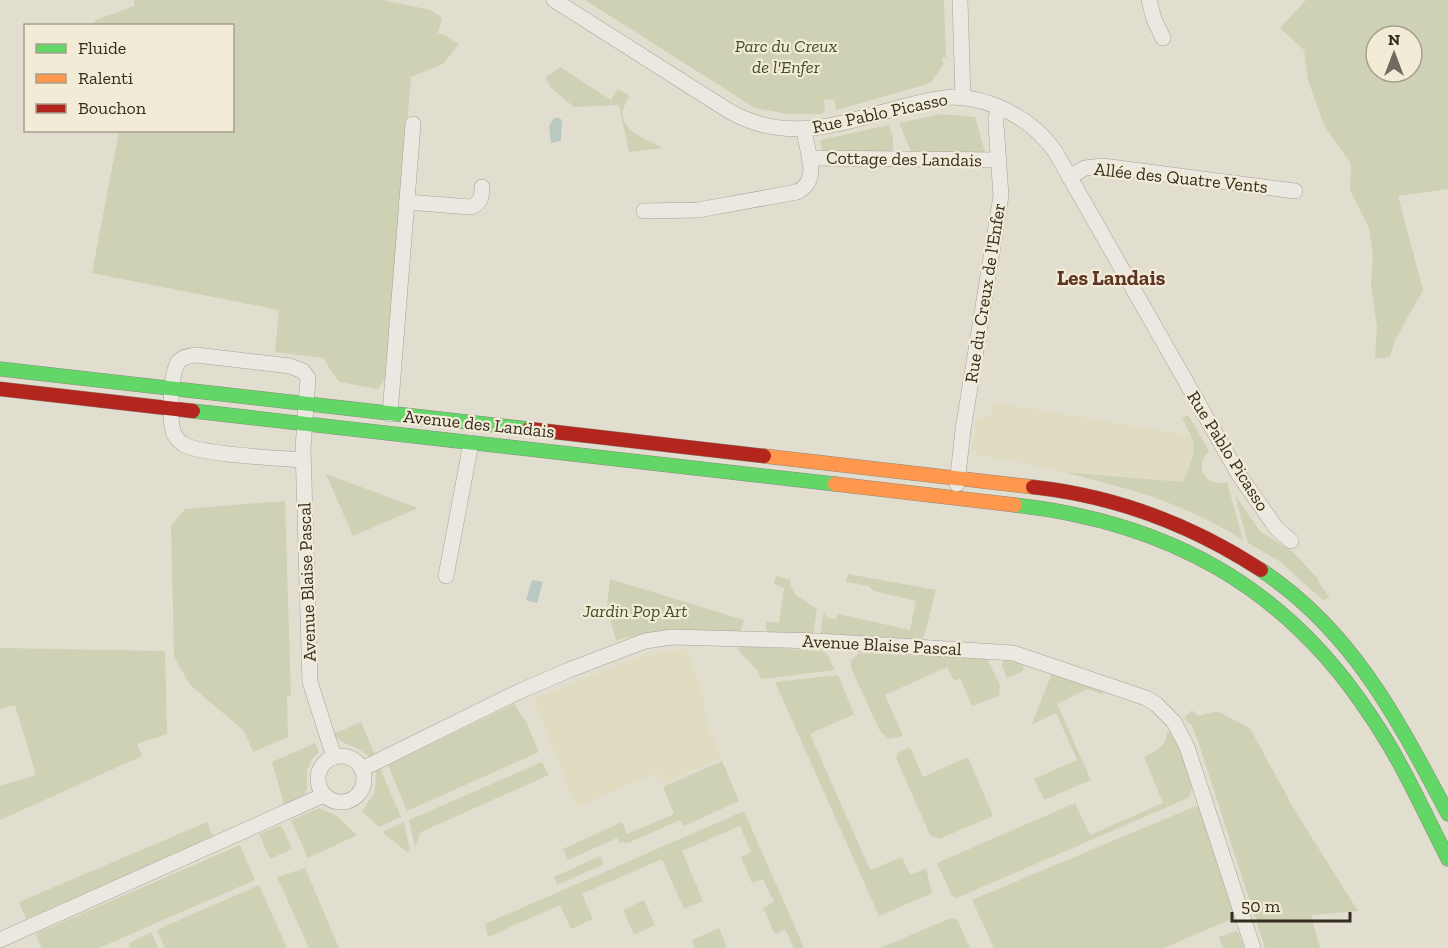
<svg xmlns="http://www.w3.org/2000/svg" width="1448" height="948" font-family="'Zilla Slab',serif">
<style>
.farmland{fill:#dfdcc2}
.green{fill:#ced1b4;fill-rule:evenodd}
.water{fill:#b9c8c0}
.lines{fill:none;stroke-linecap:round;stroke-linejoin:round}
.street-casing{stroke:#a7a398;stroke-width:16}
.fast-casing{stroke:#8d897f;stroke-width:15}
.slow-casing{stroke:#8d897f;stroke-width:15}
.jam-casing{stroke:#8d897f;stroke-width:15}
.street{stroke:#eae8e0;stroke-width:15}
.fast{stroke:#63d668;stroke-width:14}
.slow{stroke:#ff974d;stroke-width:14}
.jam{stroke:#b3261e;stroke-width:14}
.labels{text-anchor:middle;stroke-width:4.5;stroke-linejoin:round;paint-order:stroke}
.park-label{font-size:18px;font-style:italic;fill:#434f2a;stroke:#f2ecd7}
.street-label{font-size:18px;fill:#352c21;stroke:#f2ecd7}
.quarter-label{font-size:21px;font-weight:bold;fill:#5d3525;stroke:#f2ecd7}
</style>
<rect width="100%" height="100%" fill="#e1ded0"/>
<g class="farmland">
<polygon points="993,402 1193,436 1195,448 1194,455 1183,482 1063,472 1008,460 977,456 972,446 976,419 983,420 984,416 991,417"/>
<polygon points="686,649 702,689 707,725 722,758 664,783 658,772 576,807 534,699 646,654"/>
</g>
<g class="green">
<polygon points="134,0 382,0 431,10 442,18 438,33 444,35 459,44 443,64 411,77 386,376 378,389 340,382 336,378 323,358 275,352 279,310 92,273 119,131 232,130 232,26 93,25 96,20 134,6"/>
<polygon points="585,0 944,0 946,57 942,58 943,65 931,82 924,85 836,110 834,99 824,100 825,110 822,114 788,114 755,108"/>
<path d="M1306,0h142v189l-50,7 25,94 -28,50 -5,17 -15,2 2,-32 -6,-41 2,-30 -4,-28 -19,-38 1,-26 -27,-39 -16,-45 -4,-30 -24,-22zM1376,36h36v36h-36z"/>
<path d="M560,67l51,33 7,-11 12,7c-22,30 11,41 34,52l-35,4 -10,-47 -45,2 -23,-19 -6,-10z"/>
<polygon points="941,114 975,117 986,156 913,156 899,123"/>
<polygon points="889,125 893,137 892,156 823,154 820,140"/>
<path d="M1188,415l21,36c-16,16 -3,37 18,31l16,58c-61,-38 -112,-51 -180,-68l120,10c13,-31 16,-34 -1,-64z"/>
<polygon points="326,474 418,508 353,536"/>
<polygon points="1235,495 1260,531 1292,551 1318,579 1317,580 1330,598 1323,600 1279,561 1248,543"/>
<polygon points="285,501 291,696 287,697 288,737 253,752 244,731 190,685 174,657 171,526 185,509"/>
<polygon points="848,574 936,590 924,637 920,641 820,636 824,611 827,618 836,619 838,614 910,630 916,601 874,591 869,586 846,582"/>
<polygon points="776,576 791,580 790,585 796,595 817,609 813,634 768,633 766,629 766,622 779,623 784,588 774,584"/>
<polygon points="610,579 744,620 741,631 659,631 616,640 607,608"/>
<polygon points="740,646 823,651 827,654 835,670 761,679 758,671 739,651 738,649"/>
<polygon points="0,648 165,651 167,734 137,744 142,756 0,820 0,786 36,775 15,705 0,709"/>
<polygon points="859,653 987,659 1000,685 999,696 972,706 960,678 954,681 947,667 885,695 903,736 889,739 880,731 851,668 851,660"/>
<polygon points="1004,660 1022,664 1024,665 1023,671 1007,678 1002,665"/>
<polygon points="1052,673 1104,691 1102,694 1087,689 1057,704 1091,780 1044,800 1034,779 1077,760 1056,713 1032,724"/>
<polygon points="838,675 854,714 810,734 870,870 902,857 910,875 926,868 932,893 879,916 775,682"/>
<polygon points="514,704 526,722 539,752 407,811 388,765"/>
<polygon points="1192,710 1198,716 1217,711 1250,728 1295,811 1358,911 1311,915 1320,948 1265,948 1199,744 1192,726 1184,718"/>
<path d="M361,722l14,33 -5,3c-13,-14 -27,-11 -36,-24z"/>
<path d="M1167,730c10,7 24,41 25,54 1,5 -1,9 -4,14l-231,100 -5,-2 -15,-33 138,-60 15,32 73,-32 -19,-46c13,-7 24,-11 23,-27z"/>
<polygon points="315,743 319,752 313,758 307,770 307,790 303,796 284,805 272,762"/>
<polygon points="910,747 923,777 968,757 993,816 939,839 930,835 896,758 898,753"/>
<polygon points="722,761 739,801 684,826 680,820 628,843 619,842 617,838 568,860 563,849 622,822 627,834 674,814 663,787"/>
<polygon points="542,762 549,775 421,832 415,847 409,820"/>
<polygon points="380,768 401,817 379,827 362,811 375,792 376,770"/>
<polygon points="1196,806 1199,808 1235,911 1233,917 1229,920 1164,948 994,948 972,900"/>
<polygon points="319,808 337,816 357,835 308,858 291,820"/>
<polygon points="744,811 804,948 794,948 785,929 775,934 763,908 774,902 763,879 752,883 741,857 751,852 740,826 682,851 703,901 684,909 662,859 582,894 593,919 571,929 560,905 488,937 485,924"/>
<polygon points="207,822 213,837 26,919 19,902"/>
<polygon points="404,822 410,851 407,852 382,832"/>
<polygon points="281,825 292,849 270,859 259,834"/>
<polygon points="240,845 255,880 99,948 42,948 35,934"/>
<polygon points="600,856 604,864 557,885 554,877"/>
<polygon points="305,868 339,948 309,948 277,877"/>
<polygon points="259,885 287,948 165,948 157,930"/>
<polygon points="644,900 655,925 634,935 623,910"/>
<polygon points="951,918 957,920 970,948 880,948"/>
<polygon points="719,928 727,948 695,948 692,940"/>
<polygon points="1236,931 1239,934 1244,948 1223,948 1219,937"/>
<polygon points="151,932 158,948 130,948 129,943"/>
</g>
<g class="water">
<polygon points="554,118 559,118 562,120 561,141 551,143 549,126"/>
<polygon points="532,580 543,582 537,603 526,600"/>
</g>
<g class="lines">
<defs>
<g id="street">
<path d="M554,0l175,111c77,44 147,-7 224,-14 40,1 81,23 103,56l183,322 38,54 14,12"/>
<polyline points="960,0 963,97"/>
<polyline points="1149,0 1154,19 1163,38"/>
<polyline points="809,158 999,160"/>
<polyline points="1069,177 1085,168 1103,166 1295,191"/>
<path d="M407,202l63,5c11,-3 12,-10 12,-20"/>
<path d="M644,211l54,-1 99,-18c25,-12 9,-41 7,-63"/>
<polyline points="390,414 413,124"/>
<path d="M303,460c-24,-2 -102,-5 -120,-16 -3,-2 -7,-6 -9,-10 -5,-13 -4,-62 5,-73 5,-5 11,-5 17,-6l94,11 13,5 5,7 -5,70 7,234 24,75"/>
<polyline points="957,484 963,430 1001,196 996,125 996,117 1000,108"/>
<polyline points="446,576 471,443"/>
<circle cx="341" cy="779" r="23"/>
<polyline points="362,769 518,692 569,670 645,641 672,637 817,641 1013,653 1146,698 1156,704 1174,722 1187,747 1253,948"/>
<polyline points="0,940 324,795"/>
</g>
<g id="fast">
<polyline points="0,369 529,429"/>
<polyline points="193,411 835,484"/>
<path d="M1015,505c152,17 270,81 355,210 31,45 53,95 78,144"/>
<path d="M1261,570c92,61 137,150 187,244"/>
</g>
<g id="slow">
<polyline points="764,456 1033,487"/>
<polyline points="835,484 1015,505"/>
</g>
<g id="jam">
<polyline points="0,389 193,411"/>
<polyline points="529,429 764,456"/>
<path d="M1033,487c82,9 159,38 228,83"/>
</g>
</defs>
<use href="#street" class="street-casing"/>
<use href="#fast" class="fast-casing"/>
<use href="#slow" class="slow-casing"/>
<use href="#jam" class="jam-casing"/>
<use href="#street" class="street"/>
<use href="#fast" class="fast"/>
<use href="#slow" class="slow"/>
<use href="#jam" class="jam"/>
</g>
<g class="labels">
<g class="park-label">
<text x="786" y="52">Parc du Creux<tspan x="786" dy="21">de l'Enfer</tspan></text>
<text x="635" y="617">Jardin Pop Art</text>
</g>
<g class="street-label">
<text transform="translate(880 113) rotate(-12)" y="6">Rue Pablo Picasso</text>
<text transform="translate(904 159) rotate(1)" y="6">Cottage des Landais</text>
<text transform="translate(1181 178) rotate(6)" y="6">Allée des Quatre Vents</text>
<text transform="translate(985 293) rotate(-81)" y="6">Rue du Creux de l'Enfer</text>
<text transform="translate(479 424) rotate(6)" y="6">Avenue des Landais</text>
<text transform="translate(1228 451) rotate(58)" y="6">Rue Pablo Picasso</text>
<text transform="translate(307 582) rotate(-92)" y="6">Avenue Blaise Pascal</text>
<text transform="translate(882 645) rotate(3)" y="6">Avenue Blaise Pascal</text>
</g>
<g class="quarter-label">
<text x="1111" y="285">Les Landais</text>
</g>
</g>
<rect x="24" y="24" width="210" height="108" fill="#f2ecd7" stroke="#a69f8e" stroke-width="1.5"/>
<rect x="36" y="44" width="30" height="9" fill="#63d668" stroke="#a69f8e" stroke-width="1.5"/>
<text x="78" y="54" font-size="18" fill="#352c21">Fluide</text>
<rect x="36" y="74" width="30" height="9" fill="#ff974d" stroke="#a69f8e" stroke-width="1.5"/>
<text x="78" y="84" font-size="18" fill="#352c21">Ralenti</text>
<rect x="36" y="104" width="30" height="9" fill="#b3261e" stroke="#a69f8e" stroke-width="1.5"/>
<text x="78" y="114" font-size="18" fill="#352c21">Bouchon</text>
<g transform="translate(1394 54)"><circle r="28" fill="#f2ecd7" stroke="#a69f8e" stroke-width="1.5"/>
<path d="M0-4.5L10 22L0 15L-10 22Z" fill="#716a5e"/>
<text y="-9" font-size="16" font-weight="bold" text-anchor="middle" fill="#352c21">N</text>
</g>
<path d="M1232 912v9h118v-9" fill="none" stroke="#352c21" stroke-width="3"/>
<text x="1241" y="912" font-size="18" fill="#352c21" stroke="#f2ecd7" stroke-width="4.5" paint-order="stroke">50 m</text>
</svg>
